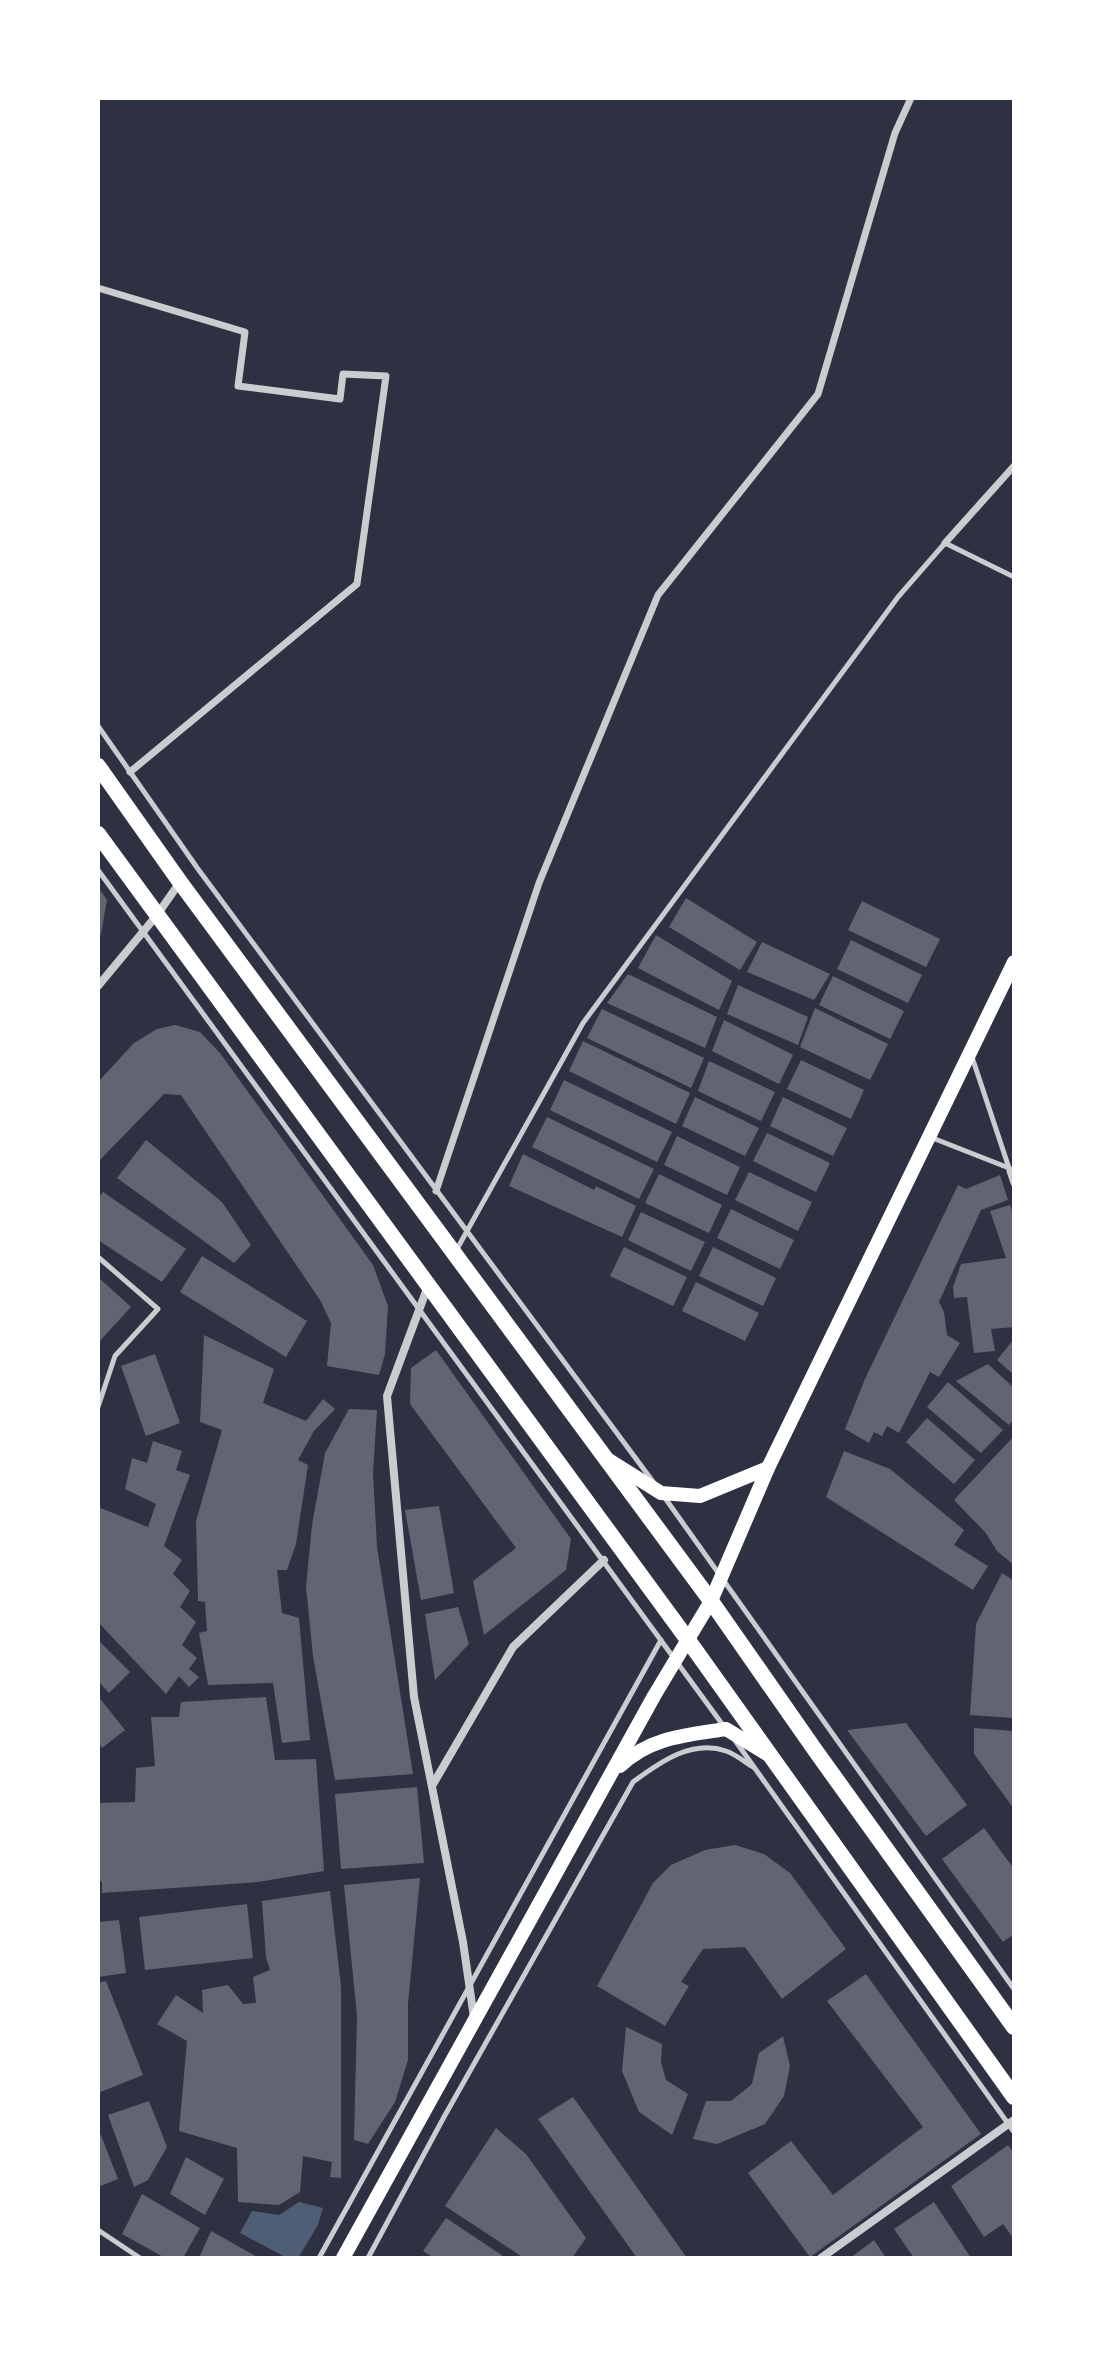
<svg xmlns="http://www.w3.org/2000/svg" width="1112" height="2356" font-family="'Work Sans',sans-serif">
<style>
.water{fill:#4f5d75}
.building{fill:#626471}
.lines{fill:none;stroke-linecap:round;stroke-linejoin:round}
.service{stroke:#caccd0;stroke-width:5}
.pedestrian{stroke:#caccd0;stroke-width:7}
.minor{stroke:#caccd0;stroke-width:8}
.secondary{stroke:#fff;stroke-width:14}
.primary{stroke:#fff;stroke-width:16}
</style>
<rect width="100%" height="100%" fill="#2d3142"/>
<polygon class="water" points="299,2202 323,2208 318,2225 298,2258 287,2258 240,2233 252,2211 279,2215"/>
<g class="building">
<polygon points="98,887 107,900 101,934 98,938"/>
<polygon points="686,898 757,942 740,970 669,927"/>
<polygon points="862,901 940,939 926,967 848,930"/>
<polygon points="656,935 732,981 719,1010 638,968"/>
<polygon points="851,940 922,975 908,1003 837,969"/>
<polygon points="762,942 830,974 814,1000 747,972"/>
<polygon points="628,974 717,1017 705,1048 607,1003"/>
<polygon points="833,976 904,1011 890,1039 819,1005"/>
<polygon points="738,985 808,1017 798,1045 727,1014"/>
<polygon points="815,1008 888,1044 870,1080 800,1047"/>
<polygon points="602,1009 704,1058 691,1088 587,1038"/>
<polygon points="724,1020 793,1055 779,1084 712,1051"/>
<polygon points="175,1025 200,1032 220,1053 373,1265 388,1306 385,1354 379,1375 327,1366 331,1323 320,1300 181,1095 164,1094 98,1162 98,1082 134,1043 157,1029"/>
<polygon points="583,1041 690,1093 676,1124 569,1071"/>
<polygon points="801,1060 864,1090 851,1119 787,1089"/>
<polygon points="709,1061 775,1092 761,1121 698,1091"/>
<polygon points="564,1080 672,1132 657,1162 550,1110"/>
<polygon points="695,1097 759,1128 745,1156 682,1126"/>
<polygon points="783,1097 847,1128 833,1156 770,1126"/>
<polygon points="547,1117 654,1169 639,1199 532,1147"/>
<polygon points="767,1133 830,1163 816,1192 753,1161"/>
<polygon points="677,1136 740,1167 727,1195 664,1165"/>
<polygon points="146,1140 222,1202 251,1245 234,1263 117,1178"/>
<polygon points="523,1154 594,1190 596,1186 636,1206 622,1237 509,1186"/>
<polygon points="749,1172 812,1202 798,1231 735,1200"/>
<polygon points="659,1174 722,1205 709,1233 645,1203"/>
<polygon points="1000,1175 1008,1200 981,1210 939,1302 944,1312 947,1335 960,1343 939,1377 930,1372 899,1433 887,1426 882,1436 874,1432 869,1443 845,1429 865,1379 958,1185 966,1189"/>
<polygon points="103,1192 186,1249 162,1282 98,1240 98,1199"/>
<polygon points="1010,1205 1014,1215 1014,1327 991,1329 995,1351 974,1353 967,1297 954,1298 953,1287 961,1264 1006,1258 990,1211"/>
<polygon points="731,1209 794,1240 780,1269 717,1238"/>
<polygon points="641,1212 705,1242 691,1271 628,1240"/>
<polygon points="624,1247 687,1277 673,1306 610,1276"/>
<polygon points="713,1247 776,1278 763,1306 699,1276"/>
<polygon points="202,1256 307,1321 286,1357 180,1292"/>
<polygon points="98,1277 131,1307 98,1343"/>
<polygon points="696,1282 759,1313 745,1341 682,1311"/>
<polygon points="204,1335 274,1369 263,1403 306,1421 323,1399 335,1409 314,1431 298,1460 308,1465 296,1544 287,1570 277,1570 282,1613 299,1618 310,1740 282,1743 273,1683 208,1685 199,1633 207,1631 205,1602 198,1601 196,1521 222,1430 200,1422"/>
<polygon points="1014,1339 1014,1375 997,1360"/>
<polygon points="436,1350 571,1539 566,1570 484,1635 473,1581 516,1548 410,1404 411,1368"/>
<polygon points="155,1354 180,1423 146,1436 121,1366"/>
<polygon points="988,1364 1014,1388 1014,1419 1009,1425 956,1381"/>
<polygon points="948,1382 1003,1430 981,1453 927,1407"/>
<polygon points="349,1409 377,1410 373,1473 377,1547 413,1774 335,1780 313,1656 306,1587 312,1525 325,1453"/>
<polygon points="927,1418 975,1460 954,1484 906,1442"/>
<polygon points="1014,1436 1014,1565 997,1551 985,1532 954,1500"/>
<polygon points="153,1441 182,1451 176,1470 190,1475 164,1546 182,1560 173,1574 190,1591 180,1607 196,1622 182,1645 197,1658 189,1669 199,1677 189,1687 179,1676 166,1694 98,1622 98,1507 148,1527 156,1504 125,1489 132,1458 147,1463"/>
<polygon points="844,1451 890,1469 964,1530 954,1545 988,1566 973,1590 826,1497"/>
<polygon points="439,1506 454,1593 421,1600 405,1510"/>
<polygon points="1002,1573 1014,1581 1014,1718 970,1715 976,1624"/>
<polygon points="458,1607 469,1644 435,1680 425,1614"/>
<polygon points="98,1640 130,1672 109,1693 98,1681"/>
<polygon points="98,1696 125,1730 102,1748 98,1742"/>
<polygon points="266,1697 275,1760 316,1759 324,1871 258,1882 102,1893 102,1881 98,1882 98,1803 135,1802 136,1768 155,1766 151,1717 179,1717 181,1702"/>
<polygon points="906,1723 967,1805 926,1836 847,1730"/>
<polygon points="974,1728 1014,1731 1014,1809 974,1754"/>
<polygon points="417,1787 424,1863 341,1869 335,1794"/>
<polygon points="984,1828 1014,1869 1014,1934 1003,1942 942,1859"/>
<polygon points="735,1845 764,1854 790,1873 846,1949 782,1999 745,1947 703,1949 681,1982 689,1986 665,2026 597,1986 653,1883 671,1865 705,1850"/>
<polygon points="420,1878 408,2004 408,2060 395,2102 368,2144 354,2140 357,2016 344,1885"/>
<polygon points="330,1891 341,1986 341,2178 330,2177 332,2162 303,2156 300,2192 279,2205 238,2202 237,2148 179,2131 187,2041 157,2024 176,1995 203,2013 202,1990 228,1985 243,2004 256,2003 253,1977 270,1970 266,1957 262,1901"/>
<polygon points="247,1904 253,1958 145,1970 139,1917"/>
<polygon points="119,1920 126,1973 98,1977 98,1922"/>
<polygon points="866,1974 981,2134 810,2257 748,2173 791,2141 833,2195 923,2127 827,2001"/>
<polygon points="106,1981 143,2075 98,2093 98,1983"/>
<polygon points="626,2027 662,2044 661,2062 666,2080 688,2094 672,2135 639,2112 622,2071"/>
<polygon points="783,2036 790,2066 784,2096 765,2124 717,2144 693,2139 706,2101 731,2101 752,2084 759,2053"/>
<polygon points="573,2097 687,2258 637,2258 538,2119"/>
<polygon points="149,2101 167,2147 148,2180 134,2187 108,2115"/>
<polygon points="98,2128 118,2179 98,2187"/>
<polygon points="496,2128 526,2154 586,2238 572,2258 524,2258 445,2206"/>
<polygon points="1008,2145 1014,2153 1014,2239 1003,2224 984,2237 951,2186"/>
<polygon points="186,2157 224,2179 205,2215 170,2194"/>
<polygon points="142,2194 200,2228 183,2258 165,2258 122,2234"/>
<polygon points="934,2202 971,2258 914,2258 894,2229"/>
<polygon points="446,2218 506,2258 434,2258 423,2251"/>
<polygon points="211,2231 259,2258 199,2258"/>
<polygon points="874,2240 886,2258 850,2258"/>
</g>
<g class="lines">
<g class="service">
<polyline points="98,726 198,869 654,1483"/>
<polyline points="98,870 725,1728"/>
<polyline points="972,1057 1010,1171"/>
<polyline points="930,1137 1014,1170"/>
<polyline points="457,1249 583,1023 898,597 945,543 1014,577"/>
<polyline points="98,1257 158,1309 115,1356 98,1407"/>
<polyline points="665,1498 1014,1989"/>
<polyline points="734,1739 1014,2132"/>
<polyline points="98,2230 140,2258"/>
<polyline points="319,2258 661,1640"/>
<path d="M368,2258l76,-141 189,-335c26,-19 58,-43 93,-31 9,3 19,11 27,16"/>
</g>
<g class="pedestrian">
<polyline points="98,288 245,332 238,386 340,399 343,374 386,376 357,584 130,772"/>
<polyline points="945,543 1014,466"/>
<polyline points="1010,1171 1014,1183"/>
<polyline points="436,1191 539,883 658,595 818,394 895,133 911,98"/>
</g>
<g class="minor">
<polyline points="98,986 157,915 180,882"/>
<polyline points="428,1286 387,1396 414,1697 463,1942 474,2018"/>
<polyline points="432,1786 513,1647 604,1560"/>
<polyline points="821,2258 1014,2120"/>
</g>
<g class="secondary">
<polyline points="607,1459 661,1493 700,1496 768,1468"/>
<path d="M620,1766c30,-29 67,-31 106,-37l41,25"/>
<polyline points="343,2258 654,1696 711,1601 768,1468 1014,962"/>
</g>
<g class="primary">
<polyline points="98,766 180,882 711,1601 815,1750 1014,2027"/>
<polyline points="98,834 688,1640 1014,2097"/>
</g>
</g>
<rect width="1112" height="2356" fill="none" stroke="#ffffff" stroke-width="200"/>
</svg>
